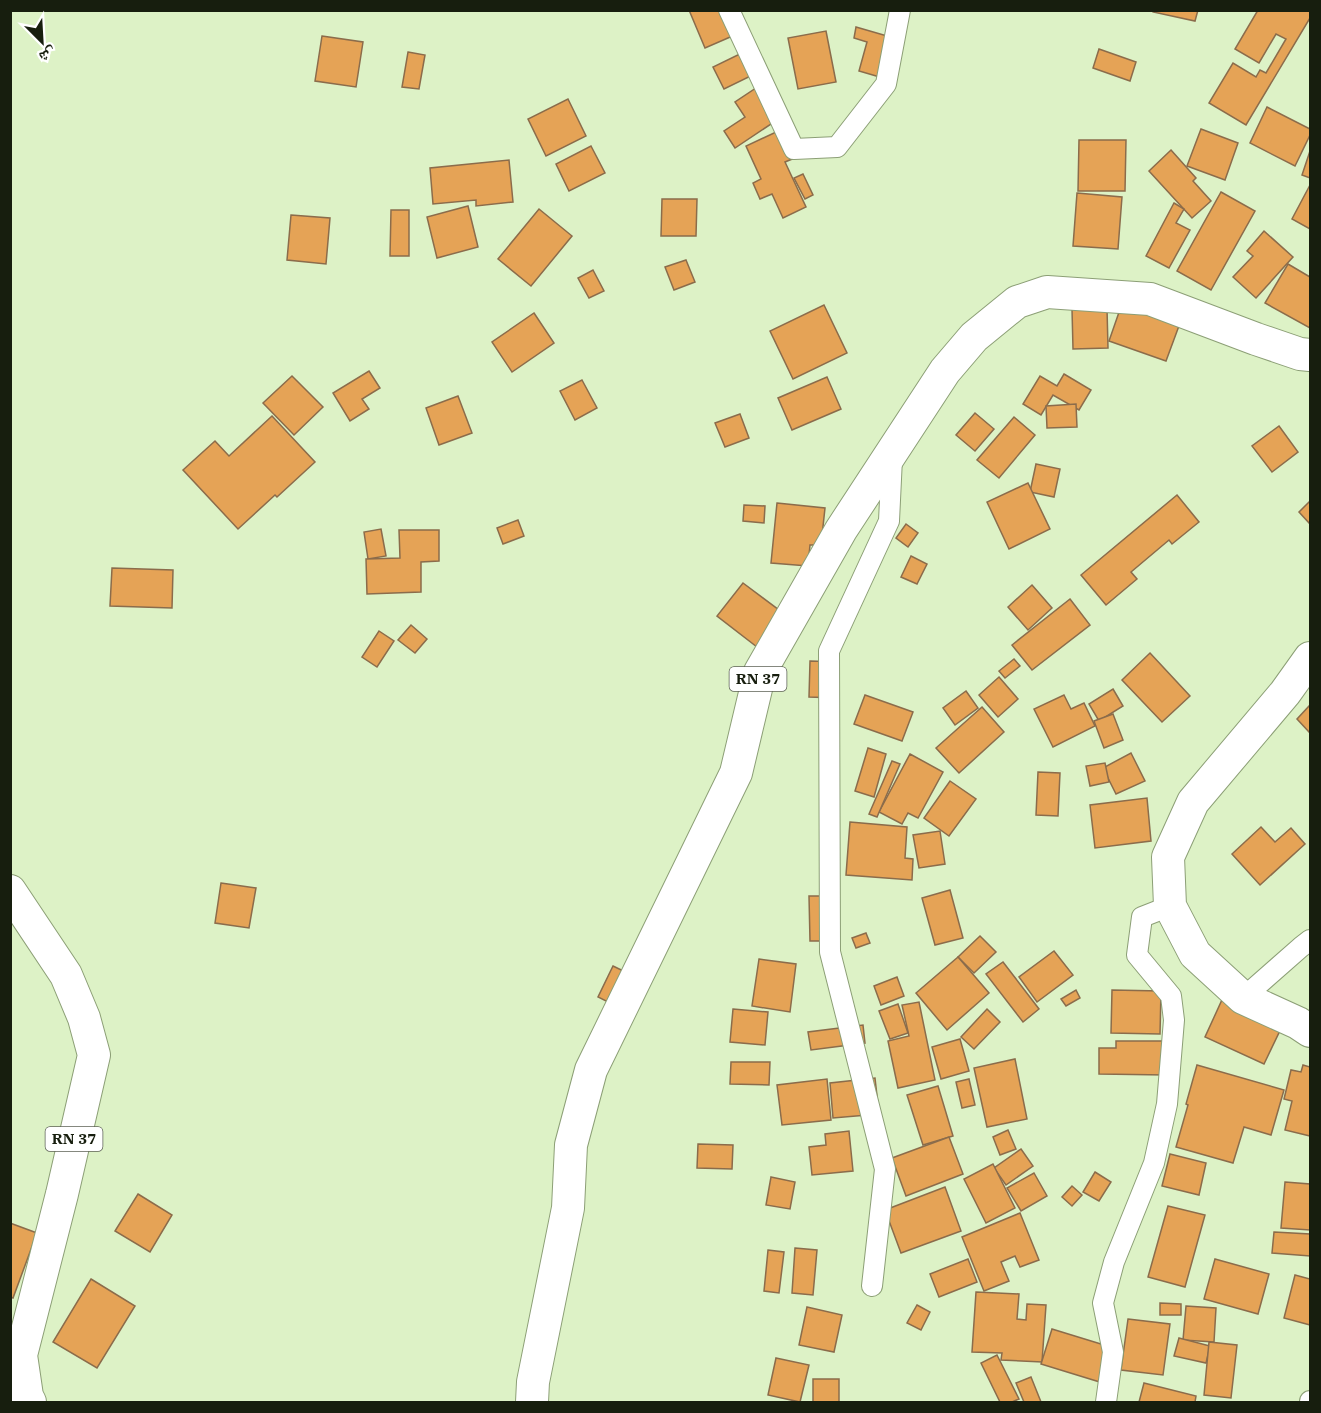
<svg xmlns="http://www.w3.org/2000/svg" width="1321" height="1413" font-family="'IBM Plex Serif','Noto Naskh Arabic',serif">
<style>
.building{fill:#e5a356;stroke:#8b6c4b;stroke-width:1.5}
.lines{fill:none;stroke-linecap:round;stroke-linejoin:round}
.street-casing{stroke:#8c9f76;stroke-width:22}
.primary-casing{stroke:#8c9f76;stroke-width:34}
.street{stroke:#fff;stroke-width:20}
.primary{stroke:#fff;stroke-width:32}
.labels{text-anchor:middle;stroke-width:6;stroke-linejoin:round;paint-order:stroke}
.shield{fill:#fff;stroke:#5d6256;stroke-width:1.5}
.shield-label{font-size:15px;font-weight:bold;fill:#171e0e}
</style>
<rect width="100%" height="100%" fill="#ddf2c6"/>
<g class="building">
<polygon points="689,10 735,10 744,31 705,48"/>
<polygon points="1153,10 1198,10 1195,21 1153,12"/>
<polygon points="1258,10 1310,10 1310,18 1246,125 1209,103 1233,63 1256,77 1260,70 1266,73 1286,39 1276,34 1259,63 1235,49"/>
<polygon points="856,27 901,40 890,80 859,71 867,42 854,38"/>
<polygon points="826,31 836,82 798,89 788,38"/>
<polygon points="322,36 363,42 356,87 315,81"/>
<polygon points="750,49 761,71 724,89 713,67"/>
<polygon points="1099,49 1136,62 1130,81 1093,68"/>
<polygon points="408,52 425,55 419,89 402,87"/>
<polygon points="762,84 783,116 735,148 724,131 745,117 735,102"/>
<polygon points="568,99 586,136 546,156 528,119"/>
<polygon points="1267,107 1310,129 1310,135 1295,166 1250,143"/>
<polygon points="789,126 802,155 785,162 806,207 783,218 772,194 760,199 753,183 761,179 746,146"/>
<polygon points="1201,129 1238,143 1225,180 1187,166"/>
<polygon points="1079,140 1126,140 1125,191 1078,191"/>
<polygon points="591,146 605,173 569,191 556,164"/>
<polygon points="1171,150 1196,178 1193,181 1211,201 1192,218 1149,171"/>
<polygon points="1310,151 1310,178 1302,175"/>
<polygon points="509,160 513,202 476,206 476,200 433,204 430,168"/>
<polygon points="803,174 813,195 805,199 794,178"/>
<polygon points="1310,185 1310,229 1292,219"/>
<polygon points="1221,192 1255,211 1211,290 1177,271"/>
<polygon points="1077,193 1122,197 1118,249 1073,246"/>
<polygon points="662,199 697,199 696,236 661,236"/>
<polygon points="1174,203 1184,209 1176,223 1190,230 1169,268 1146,256"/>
<polygon points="468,206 478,247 437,258 427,217"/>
<polygon points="539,209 572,236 531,286 498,259"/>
<polygon points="391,210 409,210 409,256 390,256"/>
<polygon points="291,215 330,218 326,264 287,260"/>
<polygon points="1264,231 1293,257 1256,298 1233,277 1253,256 1247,251"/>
<polygon points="686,260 695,282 674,290 665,267"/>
<polygon points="1288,264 1310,277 1310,328 1265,303"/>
<polygon points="593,270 604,291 589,298 578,278"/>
<polygon points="1125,295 1183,315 1166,361 1109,341"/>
<polygon points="824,305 847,353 793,379 770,331"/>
<polygon points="1107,308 1108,348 1073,349 1072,309"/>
<polygon points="534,313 554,343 512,372 492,342"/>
<polygon points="369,371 380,388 362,399 369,409 350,421 333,393"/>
<polygon points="1064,374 1091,390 1079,410 1053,395 1041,415 1023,404 1040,376 1057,386"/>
<polygon points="292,376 323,407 294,435 263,403"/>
<polygon points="827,377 841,409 792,430 778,398"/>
<polygon points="582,380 597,408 575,420 560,391"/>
<polygon points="458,396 472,433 439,445 426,408"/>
<polygon points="1076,404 1077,427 1047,428 1046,406"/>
<polygon points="975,413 994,429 975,451 956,435"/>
<polygon points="740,414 749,438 725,447 715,423"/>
<polygon points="272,416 315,462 277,497 275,495 238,529 183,470 215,441 229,456"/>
<polygon points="1014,417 1035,435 999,478 977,460"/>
<polygon points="1279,426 1298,452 1272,472 1252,446"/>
<polygon points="1036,464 1060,469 1054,497 1030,492"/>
<polygon points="1028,483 1050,529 1009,549 987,502"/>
<polygon points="1177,495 1199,522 1172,544 1169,540 1131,572 1137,579 1106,605 1081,575"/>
<polygon points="1310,501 1310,524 1299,512"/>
<polygon points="777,503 825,508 821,545 810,545 808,566 771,563"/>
<polygon points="744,505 765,506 764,523 743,521"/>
<polygon points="518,520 524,536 503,544 497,528"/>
<polygon points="906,524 918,533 908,547 896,538"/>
<polygon points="381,529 386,556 368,559 364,532"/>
<polygon points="399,530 439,530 439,561 421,562 421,592 367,594 366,559 400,558"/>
<polygon points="911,556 927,564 917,584 901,577"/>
<polygon points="112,568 173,570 172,608 110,606"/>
<polygon points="743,583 783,613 757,647 717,616"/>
<polygon points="1032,585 1052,608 1028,630 1008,607"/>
<polygon points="1070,599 1090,625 1032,670 1012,645"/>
<polygon points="411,625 427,639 415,653 398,640"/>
<polygon points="379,631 394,641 377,667 362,657"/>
<polygon points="1150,653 1190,696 1162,722 1122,680"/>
<polygon points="1014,659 1020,666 1005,678 999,671"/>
<polygon points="810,661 838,662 837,698 809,697"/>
<polygon points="999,677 1018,699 998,717 979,695"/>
<polygon points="1113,689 1123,706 1099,721 1089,704"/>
<polygon points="966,691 978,708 955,725 943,708"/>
<polygon points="865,695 913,712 902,741 854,724"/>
<polygon points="1064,695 1071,709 1084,703 1095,726 1053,747 1034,709"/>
<polygon points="1310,705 1310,733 1297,719"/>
<polygon points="982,707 1004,732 959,773 936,748"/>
<polygon points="1113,714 1123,740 1104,748 1094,721"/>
<polygon points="868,748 886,754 874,797 855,791"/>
<polygon points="1131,753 1145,781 1116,794 1103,768"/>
<polygon points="910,754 943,772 918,818 908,813 902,824 879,812"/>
<polygon points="892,761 900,764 877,817 869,814"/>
<polygon points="1105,763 1109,782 1090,786 1086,766"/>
<polygon points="1038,772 1060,773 1058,816 1036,815"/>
<polygon points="950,781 976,799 949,836 924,818"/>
<polygon points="1147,798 1151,841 1095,848 1090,805"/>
<polygon points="850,822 907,827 905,858 913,859 912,880 846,875"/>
<polygon points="1261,827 1275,842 1291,828 1305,844 1260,885 1232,854"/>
<polygon points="940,831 945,864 919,868 913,835"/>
<polygon points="221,883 256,888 249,928 215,923"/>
<polygon points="950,890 963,938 935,945 922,898"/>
<polygon points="809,896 833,896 833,941 810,941"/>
<polygon points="866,933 870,943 856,948 852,938"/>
<polygon points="980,936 996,952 974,973 958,957"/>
<polygon points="1054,951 1073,975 1037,1002 1019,977"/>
<polygon points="958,957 989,993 947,1030 916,993"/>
<polygon points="759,959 796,964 790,1012 752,1006"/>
<polygon points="1003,962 1039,1009 1023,1022 986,974"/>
<polygon points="613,966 636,977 620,1008 598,997"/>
<polygon points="897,977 904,996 881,1005 874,986"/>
<polygon points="1076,990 1080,998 1066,1006 1061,999"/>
<polygon points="1112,990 1161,991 1160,1034 1111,1033"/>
<polygon points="1226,991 1286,1018 1264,1064 1205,1037"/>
<polygon points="919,1002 935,1080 898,1088 888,1041 909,1036 902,1005"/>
<polygon points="898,1004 908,1033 890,1039 879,1011"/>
<polygon points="733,1009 768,1012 765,1045 730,1042"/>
<polygon points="987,1009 1000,1022 974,1049 961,1037"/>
<polygon points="863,1025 865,1043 811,1050 808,1032"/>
<polygon points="960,1039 969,1071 941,1079 932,1047"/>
<polygon points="1116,1041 1166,1041 1166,1075 1099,1074 1099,1048 1116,1048"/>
<polygon points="1015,1059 1027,1119 987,1127 974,1068"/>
<polygon points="731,1062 770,1062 769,1085 730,1084"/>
<polygon points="1197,1065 1284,1090 1271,1135 1244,1127 1233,1163 1176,1147 1188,1105 1186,1104"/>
<polygon points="1303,1065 1310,1067 1310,1136 1285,1130 1292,1101 1284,1099 1291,1070 1301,1072"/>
<polygon points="875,1078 879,1114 833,1118 830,1083"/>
<polygon points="827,1079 831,1120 782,1125 777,1085"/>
<polygon points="969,1079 975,1105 962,1108 956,1082"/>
<polygon points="938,1086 953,1136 923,1145 907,1095"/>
<polygon points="1008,1130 1016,1149 1000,1155 993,1137"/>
<polygon points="849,1131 853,1171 812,1175 809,1147 826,1145 825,1134"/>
<polygon points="949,1137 963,1174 906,1196 892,1158"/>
<polygon points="698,1144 733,1145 732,1169 697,1168"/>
<polygon points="1021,1149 1033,1166 1006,1185 994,1168"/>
<polygon points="1170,1154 1206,1163 1199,1195 1162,1186"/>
<polygon points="993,1164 1015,1208 986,1223 964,1179"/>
<polygon points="1095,1172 1111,1182 1099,1201 1083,1192"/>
<polygon points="1034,1173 1047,1196 1021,1211 1007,1188"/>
<polygon points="771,1177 795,1182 790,1209 766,1205"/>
<polygon points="1285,1182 1310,1184 1310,1230 1281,1228"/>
<polygon points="1072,1186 1082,1195 1072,1206 1062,1197"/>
<polygon points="945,1187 961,1231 901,1253 885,1210"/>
<polygon points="138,1194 172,1215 150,1252 115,1231"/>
<polygon points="1168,1206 1205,1215 1185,1287 1148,1277"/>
<polygon points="1020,1213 1039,1260 1020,1267 1015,1256 1001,1262 1009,1281 984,1291 962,1237"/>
<polygon points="10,1223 37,1233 13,1298 10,1297"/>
<polygon points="1274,1232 1310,1234 1310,1256 1272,1253"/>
<polygon points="795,1248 817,1250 813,1295 792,1293"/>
<polygon points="768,1250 784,1252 779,1293 764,1291"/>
<polygon points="968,1259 977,1282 939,1297 930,1274"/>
<polygon points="1215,1259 1269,1274 1258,1314 1204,1299"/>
<polygon points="1295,1275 1310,1279 1310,1325 1284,1318"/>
<polygon points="91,1279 135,1306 97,1368 53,1342"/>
<polygon points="976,1292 1019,1294 1017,1319 1026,1320 1027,1304 1046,1305 1042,1362 1001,1360 1002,1353 972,1352"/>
<polygon points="1160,1303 1181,1304 1181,1315 1160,1315"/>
<polygon points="917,1305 930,1312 921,1330 907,1323"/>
<polygon points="1186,1306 1216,1308 1214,1342 1183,1340"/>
<polygon points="807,1307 842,1315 834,1352 799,1345"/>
<polygon points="1128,1319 1170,1324 1163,1375 1121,1370"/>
<polygon points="1052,1329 1114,1348 1103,1383 1041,1364"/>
<polygon points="1179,1338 1210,1346 1206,1363 1174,1356"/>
<polygon points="1209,1342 1237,1345 1231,1398 1204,1395"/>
<polygon points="997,1355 1019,1399 1012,1402 1000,1402 981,1363"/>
<polygon points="776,1358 809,1365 800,1402 768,1395"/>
<polygon points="1031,1377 1041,1402 1024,1402 1016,1383"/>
<rect x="813" y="1379" width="26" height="23"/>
<polygon points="1144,1383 1196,1396 1195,1402 1139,1402"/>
</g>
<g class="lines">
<defs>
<g id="street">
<polyline points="729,10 794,149 837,147 886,84 900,10"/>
<polyline points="1243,998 1301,947 1310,940"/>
<polyline points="872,1286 885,1169 830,952 829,651 889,521 892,458"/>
<polyline points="1106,1402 1113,1352 1103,1303 1114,1262 1154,1163 1167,1104 1174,1020 1171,996 1137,955 1142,917 1170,906"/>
<polyline points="1310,1402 1310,1401"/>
</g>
<g id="primary">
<polyline points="1310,658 1285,693 1193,802 1168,857 1170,906 1195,954 1243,998 1298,1023 1310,1031"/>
<polyline points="10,891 66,975 84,1018 94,1055 62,1194 21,1355 27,1396 30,1402"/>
<polyline points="532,1402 533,1382 568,1208 571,1145 591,1070 736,773 760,672 841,530 945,371 974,337 1017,302 1047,292 1150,299 1256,339 1300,354 1310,355"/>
</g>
</defs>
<use href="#street" class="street-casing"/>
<use href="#primary" class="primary-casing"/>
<use href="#street" class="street"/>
<use href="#primary" class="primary"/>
</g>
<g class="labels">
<g class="shield">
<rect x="729.5" y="667" width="57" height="24" rx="4.5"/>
<rect x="45.5" y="1127" width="57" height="24" rx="4.5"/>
</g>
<g class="shield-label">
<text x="758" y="684">RN 37</text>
<text x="74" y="1144">RN 37</text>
</g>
</g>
<rect width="1321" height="1413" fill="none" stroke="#171e0e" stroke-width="24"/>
<g transform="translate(42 42) rotate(156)" stroke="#ffffff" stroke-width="4.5" paint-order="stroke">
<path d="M0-4.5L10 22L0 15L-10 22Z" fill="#171e0e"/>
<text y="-9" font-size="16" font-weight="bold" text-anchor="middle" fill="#171e0e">ش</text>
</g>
</svg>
